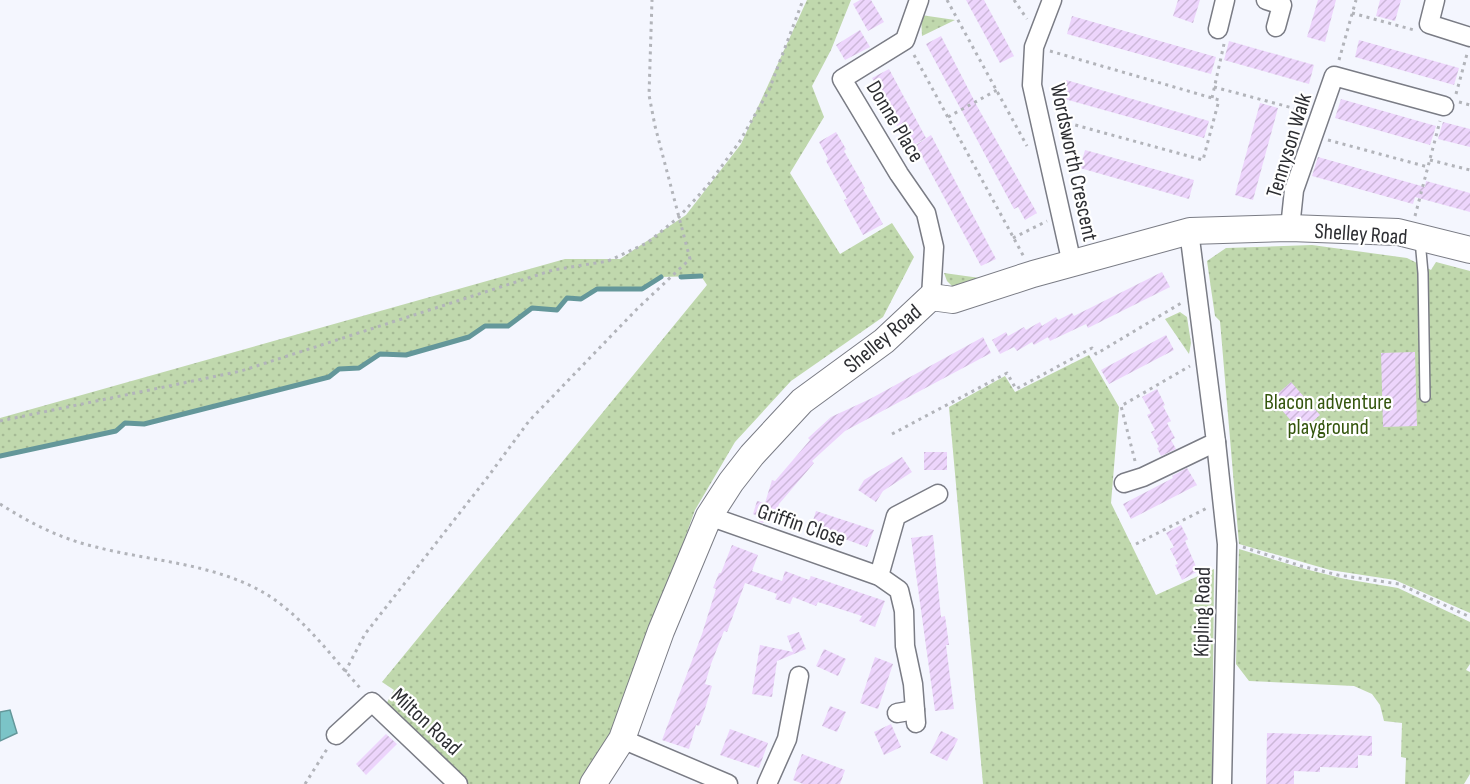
<svg xmlns="http://www.w3.org/2000/svg" width="1470" height="784" font-family="'Sofia Sans Condensed',sans-serif">
<style>
.grass{fill:url(#grass-dots)}
.water{fill:#7bc4c7;stroke:#64979a;stroke-width:1.5}
.lines{fill:none;stroke-linecap:round;stroke-linejoin:round}
.stream{stroke:#64979a;stroke-width:5}
.building{fill:url(#building-hatch)}
.lane-casing{stroke:#7a7c85;stroke-width:12}
.street-casing{stroke:#7a7c85;stroke-width:21}
.secondary-casing{stroke:#7a7c85;stroke-width:28}
.path{stroke:#b2b4ba;stroke-width:3;stroke-dasharray:3 4.5;stroke-linecap:butt}
.lane{stroke:#fff;stroke-width:9}
.street{stroke:#fff;stroke-width:18}
.secondary{stroke:#fff;stroke-width:26}
.labels{text-anchor:middle;stroke-width:4.5;stroke-linejoin:round;paint-order:stroke}
.street-label{font-size:22px;fill:#2d2e32;stroke:#fff}
.park-label{font-size:22px;fill:#34550d;stroke:#fff}
</style>
<defs>
<pattern id="grass-dots" width="8" height="8" patternUnits="userSpaceOnUse" patternTransform="scale(1.5)"><rect width="8" height="8" fill="#c0d8ad"/><path d="M2 2h.1M6 6h.1" fill="none" stroke="#a5ba95" stroke-width="1.8" stroke-linecap="round"/></pattern>
<pattern id="building-hatch" width="6" height="6" patternUnits="userSpaceOnUse" patternTransform="scale(1.5)"><rect width="6" height="6" fill="#edd5fc"/><path d="M-1 1l2-2M0 6l6-6M5 7l2-2" fill="none" stroke="#ccb7d8"/></pattern>
</defs>
<rect width="100%" height="100%" fill="#f4f6fe"/>
<g class="grass">
<polygon points="807,0 851,0 831,50 812,86 824,117 790,173 840,254 892,223 914,257 883,317 791,381 735,442 695,510 615,735 581,784 466,784 385,706 394,690 382,682 707,285 701,276 659,277 642,289 598,289 581,299 567,298 557,310 531,308 508,326 485,326 469,337 406,355 380,354 359,368 339,369 329,377 144,424 125,423 116,431 0,456 0,418 565,259 620,259 686,215 741,144"/>
<polygon points="921,15 955,20 922,36"/>
<polygon points="1312,245 1407,258 1431,270 1436,262 1470,271 1470,613 1395,580 1330,570 1239,544 1220,321 1215,316 1207,261 1226,248"/>
<polygon points="944,273 987,279 953,287 947,281"/>
<polygon points="1180,312 1187,317 1191,343 1189,354 1165,319"/>
<polygon points="1089,355 1119,407 1111,503 1156,595 1214,569 1212,784 983,784 949,407 1005,376 1015,392"/>
<polygon points="1239,549 1305,569 1345,579 1398,588 1470,622 1470,664 1466,670 1470,672 1470,774 1464,784 1405,784 1406,758 1401,757 1402,723 1384,721 1380,705 1372,694 1354,686 1249,681 1236,664"/>
</g>
<polygon class="water" points="10,710 17,733 0,741 0,712"/>
<g class="lines">
<g class="stream">
<polyline points="681,277 701,276"/>
<polyline points="0,456 116,431 125,423 144,424 329,377 339,369 359,368 380,354 406,355 469,337 485,326 508,326 532,308 557,310 567,298 581,299 597,289 642,289 661,277"/>
</g>
</g>
<g class="building">
<polygon points="860,0 871,0 884,22 868,31 853,4"/>
<polygon points="966,0 984,0 1014,56 1000,63"/>
<polygon points="1178,0 1200,0 1193,23 1173,16"/>
<polygon points="1318,0 1336,0 1325,42 1307,37"/>
<polygon points="1380,0 1401,0 1395,21 1376,16"/>
<polygon points="1072,16 1216,57 1211,74 1067,34"/>
<polygon points="860,30 870,47 845,60 836,45"/>
<polygon points="941,36 977,106 1037,213 1025,220 1018,207 1014,209 926,44"/>
<polygon points="1359,40 1459,68 1454,85 1355,57"/>
<polygon points="1229,41 1314,65 1309,84 1224,60"/>
<polygon points="889,69 926,138 912,146 904,129 900,132 872,78"/>
<polygon points="1066,80 1209,121 1204,138 1061,98"/>
<polygon points="1341,99 1436,126 1430,145 1335,118"/>
<polygon points="1260,103 1278,108 1253,200 1235,195"/>
<polygon points="1443,122 1470,129 1470,147 1438,139"/>
<polygon points="836,132 846,149 844,151 865,188 863,189 883,224 863,235 844,200 847,199 826,161 828,159 819,142"/>
<polygon points="931,135 996,259 981,266 916,145"/>
<polygon points="1085,150 1194,180 1189,199 1080,168"/>
<polygon points="1318,157 1425,187 1426,181 1470,193 1470,212 1415,197 1413,204 1312,176"/>
<polygon points="1162,272 1170,287 1088,328 1086,324 1050,341 1048,337 1034,345 1032,342 1017,351 1014,347 1000,354 992,340 1006,332 1008,336 1024,327 1026,330 1040,322 1042,326 1056,317 1058,320 1072,313 1074,316"/>
<polygon points="1166,335 1174,350 1109,384 1101,370"/>
<polygon points="983,337 991,353 845,431 812,461 814,463 779,504 774,521 766,519 763,523 759,522 761,517 753,514 757,501 765,503 772,480 775,481 810,440 808,438 831,417 870,399"/>
<polygon points="1415,352 1417,426 1383,427 1381,353"/>
<polygon points="1291,382 1320,415 1301,432 1272,399"/>
<polygon points="1157,389 1165,405 1163,406 1171,421 1167,423 1175,438 1171,440 1176,449 1161,456 1157,448 1159,447 1151,432 1155,430 1147,415 1151,413 1142,397"/>
<rect x="924" y="452" width="23" height="18"/>
<polygon points="902,457 912,472 883,491 876,502 858,490 864,480"/>
<polygon points="1187,468 1197,485 1131,519 1123,504 1173,478 1172,476"/>
<polygon points="816,511 874,530 867,547 811,527"/>
<polygon points="1181,525 1188,539 1185,541 1198,571 1182,580 1175,565 1178,564 1170,549 1174,547 1166,533"/>
<polygon points="933,535 941,617 945,616 949,645 946,645 954,709 935,711 911,538"/>
<polygon points="732,545 758,555 752,571 782,581 785,571 809,580 811,576 885,601 875,627 859,621 862,616 818,602 816,606 793,597 790,604 775,599 777,594 745,583 727,632 724,631 711,664 705,684 712,686 704,712 699,726 696,725 689,749 662,740 702,634 716,589 713,588 719,573 721,573"/>
<polygon points="799,632 806,649 777,661 772,697 752,694 760,645 793,652 787,636"/>
<polygon points="824,649 846,659 838,676 816,666"/>
<polygon points="875,657 893,664 878,709 860,703"/>
<polygon points="830,706 846,712 837,732 822,726"/>
<polygon points="891,724 901,747 884,755 874,732"/>
<polygon points="730,729 768,743 759,768 720,755"/>
<polygon points="941,731 958,739 947,761 930,753"/>
<polygon points="1267,733 1372,736 1372,756 1358,755 1358,768 1320,767 1320,772 1294,771 1294,784 1266,784"/>
<polygon points="386,734 397,744 366,775 356,764"/>
<polygon points="802,754 845,770 840,784 803,784 793,780"/>
</g>
<g class="lines">
<defs>
<polyline id="lane" points="1420,240 1423,273 1425,397"/>
<g id="street">
<polyline points="919,0 905,40 842,79 899,174 926,213 934,247 931,297"/>
<polyline points="1052,0 1034,47 1032,85 1072,264"/>
<polyline points="1266,0 1282,5 1276,27"/>
<polyline points="1435,0 1429,24 1470,37"/>
<polyline points="1218,29 1225,0"/>
<polyline points="1290,228 1294,190 1334,76 1444,106"/>
<polyline points="1216,442 1227,544 1222,784"/>
<polyline points="1124,483 1143,477 1216,442 1189,231"/>
<polyline points="709,516 879,576 899,590 904,611 905,646 913,684 916,723"/>
<polyline points="879,576 896,516 938,494"/>
<polyline points="897,713 915,710"/>
<polyline points="336,735 372,702 458,784"/>
<polyline points="622,739 728,784"/>
<polyline points="767,784 787,739 799,676"/>
</g>
<polyline id="secondary" points="593,784 622,739 661,631 709,516 731,482 752,455 802,401 884,341 931,297 953,300 1033,274 1190,231 1290,228 1398,232 1470,250"/>
</defs>
<use href="#lane" class="lane-casing"/>
<use href="#street" class="street-casing"/>
<use href="#secondary" class="secondary-casing"/>
<g class="path">
<polyline points="947,0 1027,146"/>
<polyline points="1014,0 1027,19"/>
<polyline points="1352,13 1414,30"/>
<polyline points="1050,51 1219,100 1203,160 1057,120"/>
<polyline points="914,55 1024,257"/>
<polyline points="1339,60 1356,0"/>
<polyline points="1214,87 1304,111"/>
<polyline points="1456,94 1467,54"/>
<polyline points="1212,98 1224,44"/>
<polyline points="1459,102 1470,105"/>
<polyline points="948,117 997,90"/>
<polyline points="1328,140 1428,167"/>
<polyline points="1430,160 1470,170"/>
<polyline points="1415,216 1440,121"/>
<polyline points="1013,238 1047,221"/>
<polyline points="0,421 241,371 553,270 608,261 647,243 679,217 708,185 740,141 769,90 803,0"/>
<polyline points="892,434 1007,373 1016,389 1092,348 1096,354 1183,302"/>
<polyline points="1135,461 1121,406 1190,366"/>
<path d="M0,504c30,19 61,35 96,43 54,14 113,16 163,43 41,22 71,65 102,99"/>
<polyline points="1136,544 1207,508"/>
<polyline points="1243,547 1301,566 1338,575 1399,584 1470,617"/>
<polyline points="345,672 365,634 487,478 529,421 637,309 690,259 655,126 649,95 652,0"/>
<polyline points="305,784 327,749"/>
</g>
<use href="#lane" class="lane"/>
<use href="#street" class="street"/>
<use href="#secondary" class="secondary"/>
</g>
<g class="labels">
<g class="street-label">
<text transform="translate(896 121) rotate(59)" y="8">Donne Place</text>
<text transform="translate(1288 145) rotate(-73)" y="8">Tennyson Walk</text>
<text transform="translate(1075 162) rotate(78)" y="8">Wordsworth Crescent</text>
<text transform="translate(1361 233) rotate(4)" y="8">Shelley Road</text>
<text transform="translate(882 338) rotate(-40)" y="8">Shelley Road</text>
<text transform="translate(802 524) rotate(19)" y="8">Griffin Close</text>
<text transform="translate(1201 612) rotate(-89)" y="8">Kipling Road</text>
<text transform="translate(427 721) rotate(43)" y="8">Milton Road</text>
</g>
<g class="park-label">
<text x="1328" y="409">Blacon adventure<tspan x="1328" dy="25">playground</tspan></text>
</g>
</g>
</svg>
